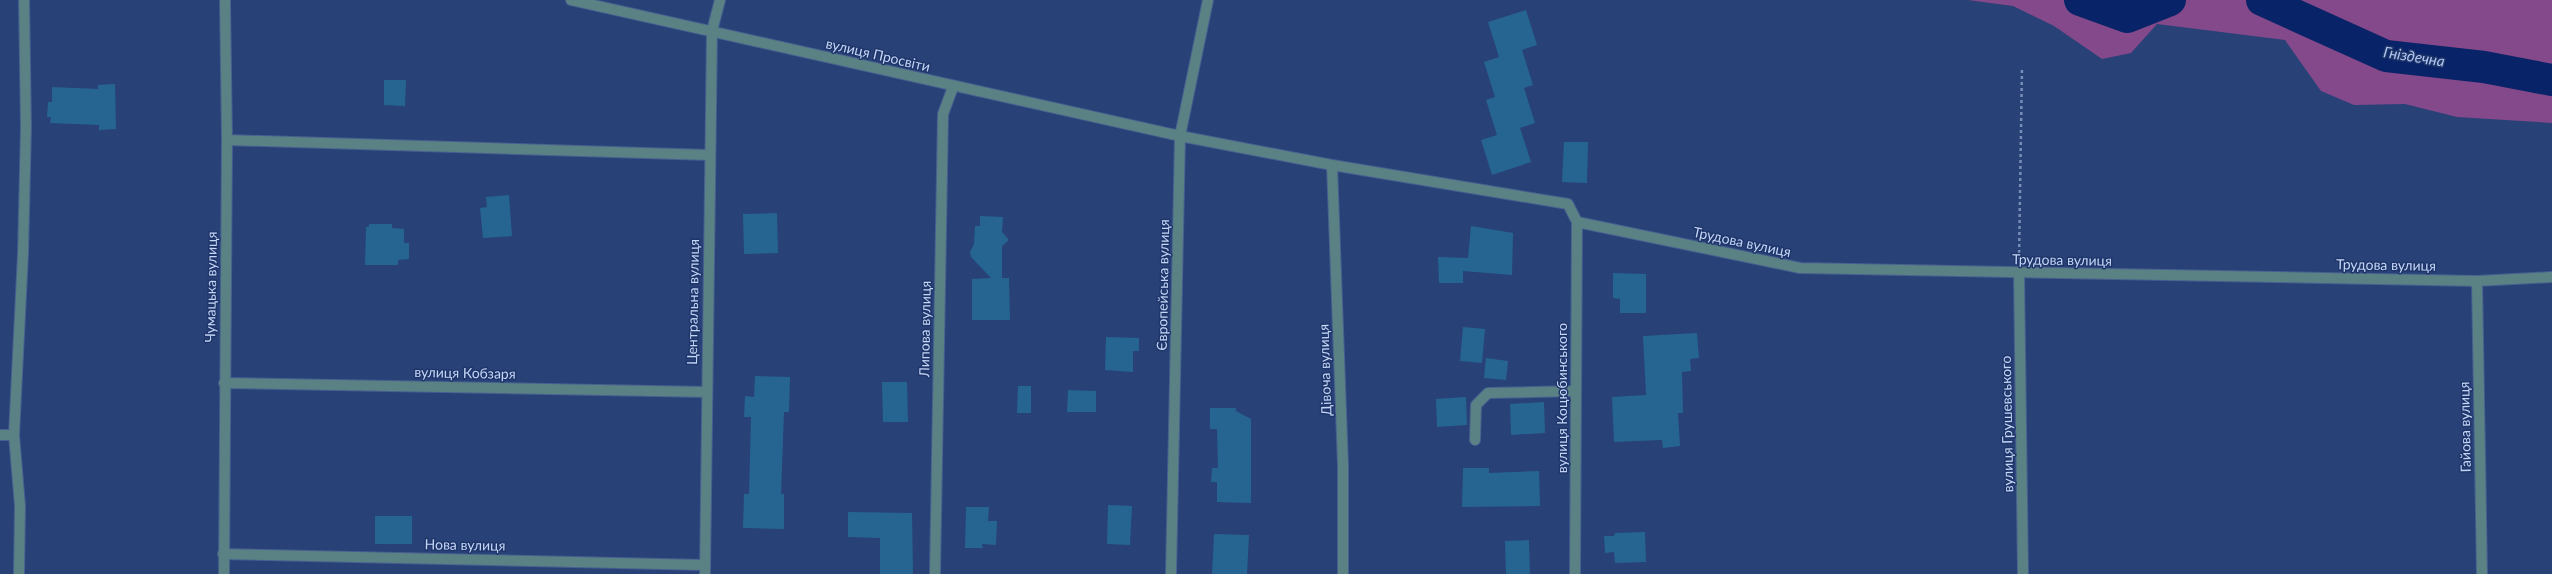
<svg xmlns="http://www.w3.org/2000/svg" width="2552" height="574" font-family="Lato,sans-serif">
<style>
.green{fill:#84498a}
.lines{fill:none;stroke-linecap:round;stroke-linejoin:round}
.river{stroke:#082367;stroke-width:32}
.building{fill:#266591}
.minor-casing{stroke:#475f90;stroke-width:12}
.path{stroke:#788db8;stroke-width:2.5;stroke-dasharray:3 3;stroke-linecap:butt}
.minor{stroke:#5a8184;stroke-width:10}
.labels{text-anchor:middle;stroke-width:3;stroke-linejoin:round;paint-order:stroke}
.street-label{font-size:14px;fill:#c4d5f5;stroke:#1f366b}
.water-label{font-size:15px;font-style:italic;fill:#b1c6ee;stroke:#1f366b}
</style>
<rect width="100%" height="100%" fill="#284177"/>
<polygon class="green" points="1968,0 2552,0 2552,123 2457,117 2405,104 2354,105 2321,91 2285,40 2157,24 2131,53 2102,59 2054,26 2013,6"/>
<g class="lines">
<g class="river">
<polyline points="2080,0 2127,17 2170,0"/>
<polyline points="2262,0 2386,56 2484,67 2552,80"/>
</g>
</g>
<g class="building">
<polygon points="1526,10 1537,45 1522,50 1533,85 1524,88 1535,123 1520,128 1531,162 1492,175 1481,140 1497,135 1486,100 1495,97 1484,62 1499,57 1488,22"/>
<polygon points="384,80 406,80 405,106 384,105"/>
<polygon points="115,84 116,129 99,130 99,125 50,123 51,117 47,117 48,102 52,102 52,87 98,89 98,85"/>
<polygon points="1564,142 1588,142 1587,183 1562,182"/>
<polygon points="509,195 512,236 483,238 480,208 487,207 486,197"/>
<polygon points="777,213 778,253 744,254 743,214"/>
<polygon points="980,216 1003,217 1002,232 1009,240 1002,246 1002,278 1009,278 1010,320 972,320 972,279 991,278 971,257 970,252 974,244 975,226 980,226"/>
<polygon points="369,224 392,224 392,228 404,229 404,243 409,243 409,259 398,260 398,265 365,265 366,227 369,227"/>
<polygon points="1471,226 1513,233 1512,275 1463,271 1463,283 1439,283 1438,257 1468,258"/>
<polygon points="1613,273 1646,274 1646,313 1620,313 1620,299 1613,298"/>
<polygon points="1463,327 1485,329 1482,363 1460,361"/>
<polygon points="1697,333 1699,358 1690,359 1691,371 1682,372 1683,413 1678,413 1680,446 1663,448 1662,440 1614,442 1612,397 1646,395 1643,336"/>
<polygon points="1106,337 1139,338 1139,351 1133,351 1133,372 1105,370"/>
<polygon points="1486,358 1508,361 1506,380 1484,378"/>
<polygon points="755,376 790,377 789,412 784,412 781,494 784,494 784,529 743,528 744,494 749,494 751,417 744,417 745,396 754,397"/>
<polygon points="882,382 907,382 908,422 883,422"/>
<polygon points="1018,386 1031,386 1031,413 1017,413"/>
<polygon points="1068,390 1096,391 1096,412 1067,412"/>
<polygon points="1466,397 1467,425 1437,427 1436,399"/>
<polygon points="1544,402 1545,433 1511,435 1510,404"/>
<polygon points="1210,408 1236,408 1236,411 1251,419 1251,503 1217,502 1217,482 1211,482 1212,468 1218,468 1217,429 1210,429"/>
<polygon points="1463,468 1489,468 1489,473 1539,471 1540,506 1462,507"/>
<polygon points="1108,505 1132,506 1130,545 1107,544"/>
<polygon points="966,507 989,507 988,521 997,521 996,545 982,544 983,548 965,548"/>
<polygon points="848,512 912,513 913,574 880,574 880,538 848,537"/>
<rect x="375" y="516" width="37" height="28"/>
<polygon points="1645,532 1646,562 1615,563 1614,552 1605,553 1604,536 1614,536 1615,533"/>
<polygon points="1214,534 1249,535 1247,574 1212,574"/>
<polygon points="1529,540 1530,574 1506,574 1505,541"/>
</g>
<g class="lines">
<defs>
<g id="minor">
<polyline points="571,0 1180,136 1332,165 1568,204 1577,222 1575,574"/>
<polyline points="227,140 709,155"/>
<polyline points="1332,165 1343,465 1343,574"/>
<polyline points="1577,222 1800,268 2477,281 2552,277"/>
<polyline points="2019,274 2023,574"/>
<polyline points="2477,281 2482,574"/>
<polyline points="224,383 706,392"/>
<polyline points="0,435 14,435"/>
<polyline points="1475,440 1476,405 1488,393 1576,391"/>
<polyline points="223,554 705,565"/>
<polyline points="19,574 20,506 14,435 23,254 26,127 24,0"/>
<polyline points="224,574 227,140 225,0"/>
<polyline points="705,574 712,31 720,0"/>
<polyline points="935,574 943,114 953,87"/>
<polyline points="1171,574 1180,136 1208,0"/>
</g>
</defs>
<use href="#minor" class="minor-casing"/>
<polyline class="path" points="2019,259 2022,67"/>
<use href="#minor" class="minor"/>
</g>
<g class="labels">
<g class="street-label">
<text transform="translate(878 55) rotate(13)" y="5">вулиця Просвіти</text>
<text transform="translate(1742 242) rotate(12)" y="5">Трудова вулиця</text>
<text transform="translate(2062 260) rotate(1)" y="5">Трудова вулиця</text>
<text transform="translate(2386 265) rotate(1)" y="5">Трудова вулиця</text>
<text transform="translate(1163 285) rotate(-89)" y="5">Європейська вулиця</text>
<text transform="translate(211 287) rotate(-89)" y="5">Чумацька вулиця</text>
<text transform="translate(693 302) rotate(-89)" y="5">Центральна вулиця</text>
<text transform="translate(925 329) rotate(-89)" y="5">Липова вулиця</text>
<text transform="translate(1325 370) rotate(-92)" y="5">Дівоча вулиця</text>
<text transform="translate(465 373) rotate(1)" y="5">вулиця Кобзаря</text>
<text transform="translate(1562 398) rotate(-90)" y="5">вулиця Коцюбинського</text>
<text transform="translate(2007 424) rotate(-91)" y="5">вулиця Грушевського</text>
<text transform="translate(2465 427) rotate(-91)" y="5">Гайова вулиця</text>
<text transform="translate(465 545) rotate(1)" y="5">Нова вулиця</text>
</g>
<g class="water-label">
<text transform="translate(2414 57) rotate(9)" y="5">Гніздечна</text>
</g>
</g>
</svg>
